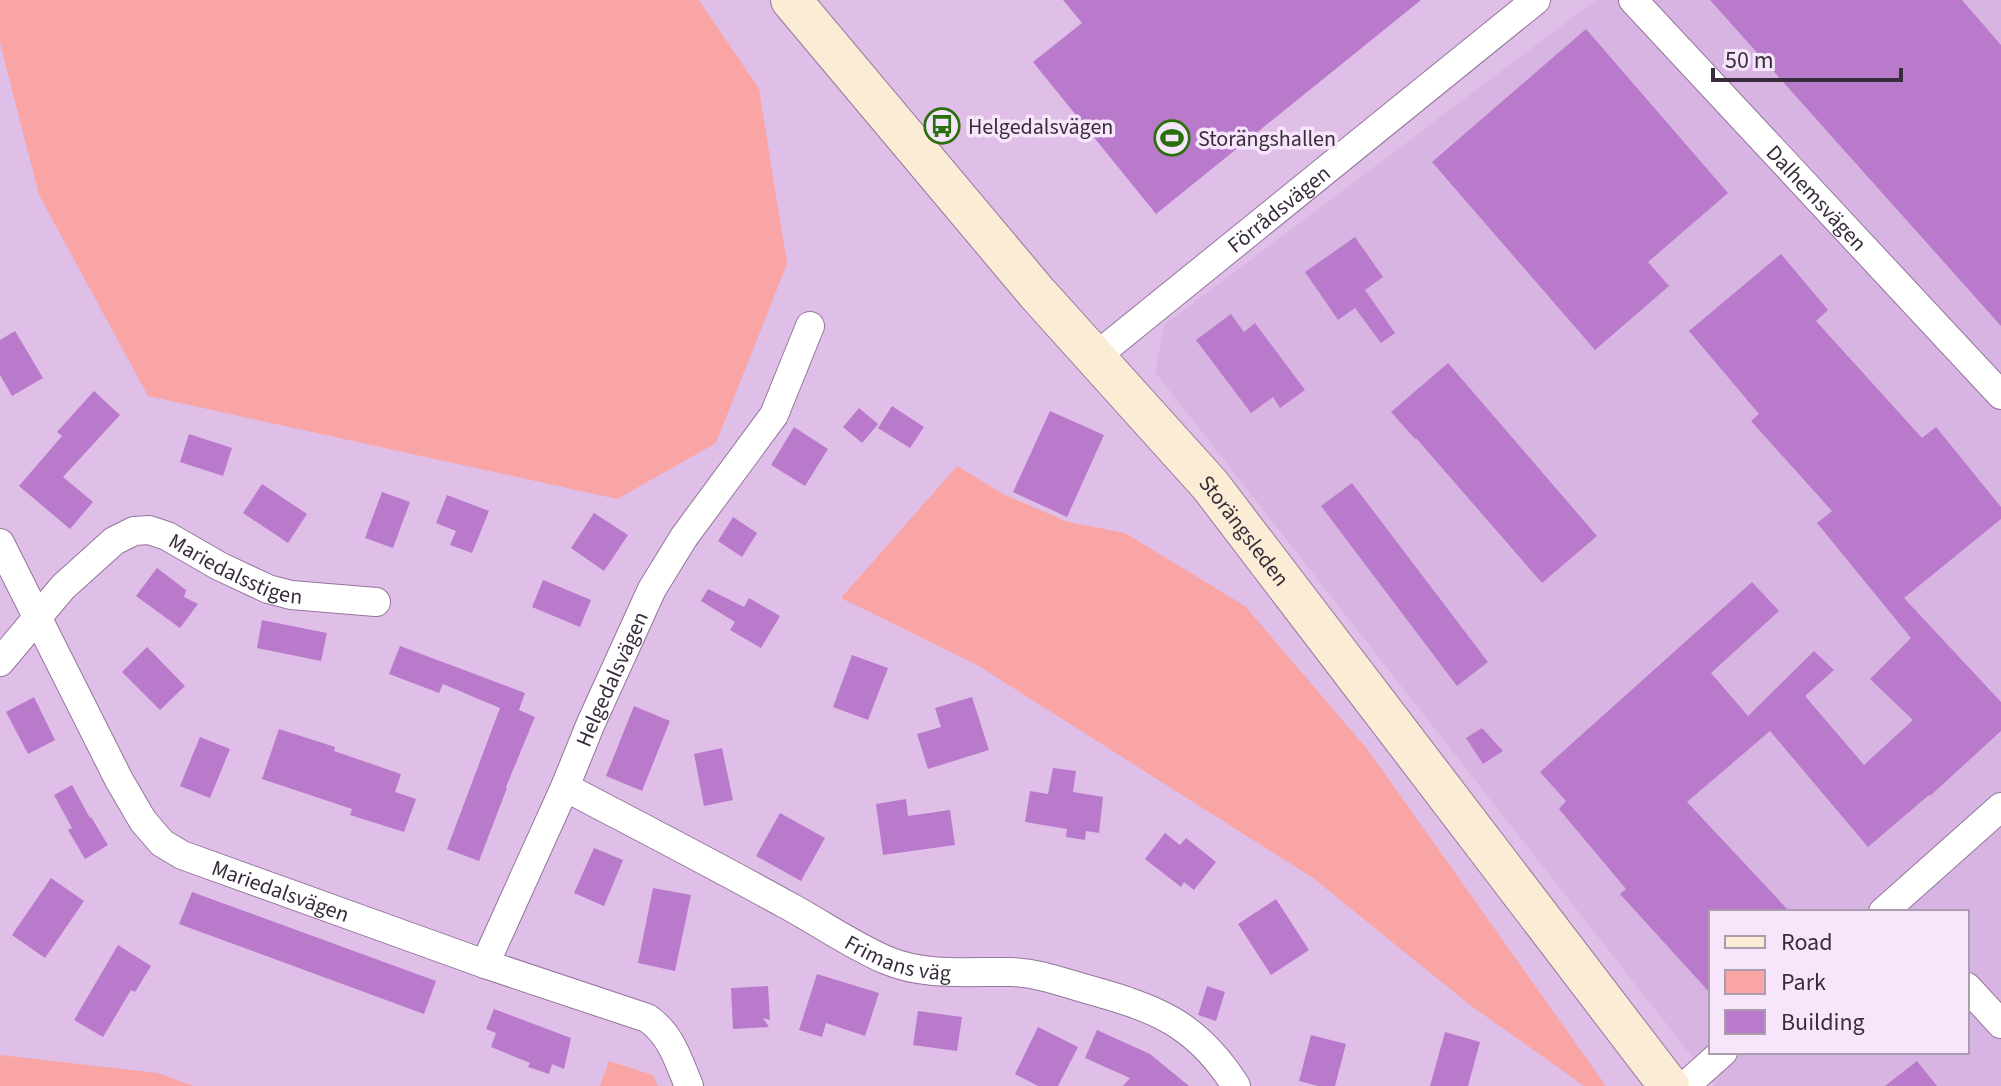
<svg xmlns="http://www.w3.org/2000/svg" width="2001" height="1086" font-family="'Source Sans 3',sans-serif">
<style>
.built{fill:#d8b4e2;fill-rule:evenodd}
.green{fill:#f9a5a6}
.building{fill:#ba7acb}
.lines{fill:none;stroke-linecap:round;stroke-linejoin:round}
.minor-casing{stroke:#94769c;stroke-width:30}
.secondary-casing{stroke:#94769c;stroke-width:42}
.minor{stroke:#fff;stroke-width:28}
.secondary{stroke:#fbedd5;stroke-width:40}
.labels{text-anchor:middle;stroke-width:7;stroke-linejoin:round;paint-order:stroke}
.poi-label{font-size:22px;fill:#392d3d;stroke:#f7e6fb;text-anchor:start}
.street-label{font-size:22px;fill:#392d3d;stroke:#f7e6fb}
</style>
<rect width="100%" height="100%" fill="#dfbfe7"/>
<path class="built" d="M1596,0h405v1086h-286l-560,-714 9,-47zM1711,912h256v140h-256z"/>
<g class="green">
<polygon points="0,0 699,0 759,89 787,264 716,443 617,499 148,396 39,195 0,43"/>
<polygon points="957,466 1005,495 1068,522 1125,533 1245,606 1368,750 1606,1086 1584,1086 1470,1005 1313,878 977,665 841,598"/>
<polygon points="0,1055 158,1073 193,1086 0,1086"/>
<polygon points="609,1061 653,1075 658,1086 600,1086"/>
</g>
<g class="building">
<polygon points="1063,0 1421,0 1156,214 1033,62 1082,23"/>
<polygon points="1710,0 1962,0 2001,45 2001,326"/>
<polygon points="1586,29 1728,193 1648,262 1669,286 1595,350 1432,162"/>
<polygon points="1355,237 1383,277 1365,290 1395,333 1381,343 1355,308 1338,320 1305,272"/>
<polygon points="1781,254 1828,310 1816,321 1922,438 1936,427 2001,507 2001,519 1904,598 2001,702 2001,731 1930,796 1929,795 1868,847 1770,731 1687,802 1790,912 1711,912 1711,994 1620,894 1626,889 1559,809 1566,801 1540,772 1752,582 1779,611 1711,673 1748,716 1814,651 1834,670 1805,696 1864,765 1913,720 1870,679 1911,638 1817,523 1832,511 1751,421 1759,414 1689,331"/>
<polygon points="1231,314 1244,332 1255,323 1305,390 1280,408 1273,397 1251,413 1196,340"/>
<polygon points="15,331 43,378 12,396 0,375 0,340"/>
<polygon points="1448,363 1597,536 1542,583 1416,438 1415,439 1391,412"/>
<polygon points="94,391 120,415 63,477 93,502 70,529 19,486 62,436 57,432"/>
<polygon points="892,406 924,427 910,448 878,428"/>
<polygon points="859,408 878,424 862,443 843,427"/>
<polygon points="1050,411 1104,435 1067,517 1013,492"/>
<polygon points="794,427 828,449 805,486 771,465"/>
<polygon points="189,434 232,448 223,476 180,462"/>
<polygon points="1352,483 1488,662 1457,686 1321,506"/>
<polygon points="262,484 307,514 288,543 243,513"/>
<polygon points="382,492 410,502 393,548 365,538"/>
<polygon points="447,495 489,511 472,553 450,545 456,531 436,523"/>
<polygon points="594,513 628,535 604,571 571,548"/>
<polygon points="733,517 757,533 742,557 718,541"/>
<polygon points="157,568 186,590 184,597 198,604 180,628 136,596"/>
<polygon points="543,580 591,600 580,627 532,607"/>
<polygon points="708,589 744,607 749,598 780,616 761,648 730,630 735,622 701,601"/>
<polygon points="262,620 327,633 321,661 257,648"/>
<polygon points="400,646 525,693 519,710 535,717 506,787 507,788 479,861 447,849 500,708 443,684 439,693 389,674"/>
<polygon points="147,647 185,686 160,710 122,672"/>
<polygon points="852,655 888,668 868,720 833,707"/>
<polygon points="34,697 55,740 28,754 6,712"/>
<polygon points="972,697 989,750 928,769 917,734 941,727 935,708"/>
<polygon points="634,706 670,721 642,791 606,776"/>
<polygon points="1482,728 1503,751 1483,764 1466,738"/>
<polygon points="279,729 335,747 334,751 401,774 395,792 416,799 404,832 350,815 352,809 262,779"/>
<polygon points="200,737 230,749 210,798 180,786"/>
<polygon points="722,748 733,800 704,806 694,754"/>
<polygon points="1053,768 1076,771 1073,792 1103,797 1099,833 1086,831 1085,840 1066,837 1067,829 1025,822 1030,791 1048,794"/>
<polygon points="72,785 90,818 91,817 108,845 85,859 68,830 72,828 54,795"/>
<polygon points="906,799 908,816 950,810 955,845 883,855 876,804"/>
<polygon points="780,813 825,838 801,881 756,856"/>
<polygon points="1165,833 1180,845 1186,838 1216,862 1194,890 1184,882 1181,887 1145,859"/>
<polygon points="594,848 623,860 604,906 574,893"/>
<polygon points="51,878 84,901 45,958 12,935"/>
<polygon points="653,888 691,895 675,971 638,963"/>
<polygon points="192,892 436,981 424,1014 179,924"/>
<polygon points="1276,899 1309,950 1271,975 1238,924"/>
<polygon points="118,945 151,966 135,992 131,990 103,1037 74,1020"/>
<polygon points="817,974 879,993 865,1036 826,1023 822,1037 799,1030"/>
<polygon points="768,986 770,1020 763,1018 769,1027 733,1029 731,988"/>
<polygon points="1207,986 1225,992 1216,1021 1198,1015"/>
<polygon points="494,1009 571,1038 564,1069 552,1064 549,1074 528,1067 530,1063 491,1047 496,1033 486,1029"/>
<polygon points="918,1011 962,1017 957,1051 913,1045"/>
<polygon points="1038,1027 1078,1047 1058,1086 1038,1086 1015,1074"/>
<polygon points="1097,1030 1150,1054 1189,1086 1123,1086 1130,1078 1085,1058"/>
<polygon points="1445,1032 1480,1042 1468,1086 1430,1086"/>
<polygon points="1311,1035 1346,1044 1335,1086 1318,1086 1299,1081"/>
<polygon points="1917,1061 1937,1086 1885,1086"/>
</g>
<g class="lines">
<defs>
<g id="minor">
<path id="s1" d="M1633,0l368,395"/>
<path id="s2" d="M1095,357l441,-357"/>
<path id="s3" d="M0,543l119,237 24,41 19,22 20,12 303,109 162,54c24,16 31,42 42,68"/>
<path id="s4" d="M0,662l63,-75 51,-46 20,-10 15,-1 18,6 52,30 49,23 23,6 85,7"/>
<path id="s5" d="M565,787c74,39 148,77 220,117 34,18 66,41 101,56 40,17 84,11 126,12 25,1 47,9 71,16 71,20 112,33 153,98"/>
<polyline points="1883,912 2001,807"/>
<path id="s6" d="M485,964l80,-177 26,-64 61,-134 32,-52 90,-122 36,-89"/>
<polyline points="1967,987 2001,1024"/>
<polyline points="1685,1086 1723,1052"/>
</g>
<g id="secondary">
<path id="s7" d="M791,0l246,293 173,192 459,601"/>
</g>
</defs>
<use href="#minor" class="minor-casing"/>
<use href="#secondary" class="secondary-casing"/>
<use href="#minor" class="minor"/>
<use href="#secondary" class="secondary"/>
</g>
<defs>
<symbol id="bus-ring" viewBox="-11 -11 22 22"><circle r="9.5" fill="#f7e6fb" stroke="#2a700d" stroke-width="1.5"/><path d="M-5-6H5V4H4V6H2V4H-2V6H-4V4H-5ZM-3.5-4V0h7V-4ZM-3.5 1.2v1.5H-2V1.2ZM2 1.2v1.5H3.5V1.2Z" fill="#2a700d"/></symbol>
<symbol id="stadium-ring" viewBox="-11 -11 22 22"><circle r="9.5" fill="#f7e6fb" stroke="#2a700d" stroke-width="1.5"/><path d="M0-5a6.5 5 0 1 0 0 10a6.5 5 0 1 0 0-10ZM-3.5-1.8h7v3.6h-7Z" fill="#2a700d"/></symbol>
</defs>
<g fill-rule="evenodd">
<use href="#bus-ring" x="922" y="106" width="40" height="40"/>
<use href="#stadium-ring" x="1152" y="118" width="40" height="40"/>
</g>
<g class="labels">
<g class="poi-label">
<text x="968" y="134">Helgedalsvägen</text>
<text x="1198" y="146">Storängshallen</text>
</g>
<g class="street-label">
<text dy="8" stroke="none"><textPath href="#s1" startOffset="270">Dalhemsvägen</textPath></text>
<text dy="8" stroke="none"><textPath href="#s2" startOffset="236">Förrådsvägen</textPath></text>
<text dy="8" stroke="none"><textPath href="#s7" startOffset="698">Storängsleden</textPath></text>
<text dy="8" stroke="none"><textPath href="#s4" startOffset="300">Mariedalsstigen</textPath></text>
<text dy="8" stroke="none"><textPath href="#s6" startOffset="312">Helgedalsvägen</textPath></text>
<text dy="8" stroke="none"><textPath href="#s3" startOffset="470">Mariedalsvägen</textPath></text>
<text dy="8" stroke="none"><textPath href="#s5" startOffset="376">Frimans väg</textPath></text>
</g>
</g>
<rect x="1709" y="910" width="260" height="144" fill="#f7e6fb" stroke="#ab9caf" stroke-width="2"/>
<rect x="1725" y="936" width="40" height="12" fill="#fbedd5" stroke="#ab9caf" stroke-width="2"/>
<text x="1781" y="950" font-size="24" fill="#392d3d">Road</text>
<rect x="1725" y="970" width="40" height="24" fill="#f9a5a6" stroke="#ab9caf" stroke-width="2"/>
<text x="1781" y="990" font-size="24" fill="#392d3d">Park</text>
<rect x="1725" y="1010" width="40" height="24" fill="#ba7acb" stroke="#ab9caf" stroke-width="2"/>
<text x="1781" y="1030" font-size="24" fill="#392d3d">Building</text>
<path d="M1713 68v12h188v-12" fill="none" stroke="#392d3d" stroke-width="4"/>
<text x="1725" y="68" font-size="24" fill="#392d3d" stroke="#f7e6fb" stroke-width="6" paint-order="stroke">50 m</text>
</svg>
